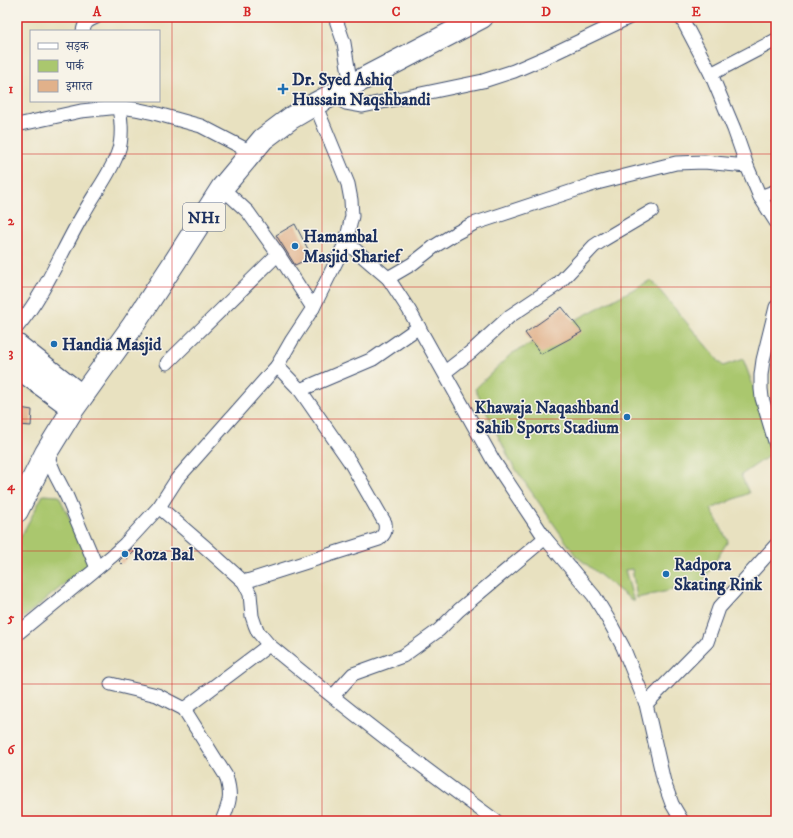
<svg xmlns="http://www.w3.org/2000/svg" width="793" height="838" font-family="'IM FELL DW Pica','Noto Serif Devanagari',serif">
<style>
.green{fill:#aac76e;stroke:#627b66}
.building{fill:#e1b18a}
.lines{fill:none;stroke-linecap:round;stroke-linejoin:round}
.street-casing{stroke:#3a4a6d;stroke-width:15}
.primary-casing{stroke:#3a4a6d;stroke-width:22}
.highway-casing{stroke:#3a4a6d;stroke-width:24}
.street{stroke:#fff;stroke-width:13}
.primary{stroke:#fff;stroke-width:20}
.highway{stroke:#fff;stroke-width:22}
.grid{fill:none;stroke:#d62828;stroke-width:1;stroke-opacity:0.55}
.poi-dot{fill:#1f6fb2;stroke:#f7f3e8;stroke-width:1.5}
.labels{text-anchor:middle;stroke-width:3;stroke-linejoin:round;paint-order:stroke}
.shield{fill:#f7f3e8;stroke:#5d6a87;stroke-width:1}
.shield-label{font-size:16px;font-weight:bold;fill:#1b2f5e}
.poi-label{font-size:17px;font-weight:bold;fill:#1b2f5e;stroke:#f7f3e8;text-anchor:start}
.neatline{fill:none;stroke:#d62828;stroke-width:1.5}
.grid-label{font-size:13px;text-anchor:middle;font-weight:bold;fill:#d62828}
</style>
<rect width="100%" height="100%" fill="#f7f3e8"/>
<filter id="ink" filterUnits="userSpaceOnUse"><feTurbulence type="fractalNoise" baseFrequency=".025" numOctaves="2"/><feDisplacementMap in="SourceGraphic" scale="8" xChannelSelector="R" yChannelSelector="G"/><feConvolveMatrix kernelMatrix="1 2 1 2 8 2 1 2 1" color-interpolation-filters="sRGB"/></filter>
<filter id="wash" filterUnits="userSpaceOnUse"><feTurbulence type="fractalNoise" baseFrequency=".012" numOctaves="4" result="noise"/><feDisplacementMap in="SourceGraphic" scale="16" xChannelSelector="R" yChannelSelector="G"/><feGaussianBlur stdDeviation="0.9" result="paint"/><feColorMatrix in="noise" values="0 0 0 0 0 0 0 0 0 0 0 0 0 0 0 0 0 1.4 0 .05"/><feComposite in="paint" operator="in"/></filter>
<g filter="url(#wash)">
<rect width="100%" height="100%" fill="#e8e1c0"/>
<g class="green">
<polygon points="651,280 723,366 743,359 776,446 776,451 741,475 749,493 711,509 728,541 702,583 637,598 632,569 625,570 634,602 576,556 512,464 475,389 511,354"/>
<polygon points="43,495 59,496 90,563 17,623 17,544"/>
</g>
<g id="blocks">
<g class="building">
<polygon points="295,224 312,257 295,265 276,235"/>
<polygon points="562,307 582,332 541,354 525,333"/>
<polygon points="20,408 32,410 31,426 19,425"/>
<polygon points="132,548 135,551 122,564 119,561"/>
</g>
</g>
</g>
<g filter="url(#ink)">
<use href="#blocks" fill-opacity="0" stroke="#3a4a6d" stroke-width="1"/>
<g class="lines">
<defs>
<g id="street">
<polyline points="335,17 344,43 351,86"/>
<polyline points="681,17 711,74 734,129 747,166 760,197 776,222"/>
<path d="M83,31c2,-10 5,-10 13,-14"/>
<polyline points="711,74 776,40"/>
<polyline points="332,95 346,103 363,106 483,81 514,71 544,58 630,17"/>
<polyline points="17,125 81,111 120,107 135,109 154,113 201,126 251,152"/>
<polyline points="222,188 248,212 278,254 313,308"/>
<polyline points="760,197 776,191"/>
<polyline points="346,242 388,278 409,310 493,460 545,538 594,596 608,619 623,647 646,704 664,782 672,804 682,821"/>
<polyline points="388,278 412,264 435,246 456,233 473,224 597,183 676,163 704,162 747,166"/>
<polyline points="776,307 763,360 761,375 761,389 762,398 776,445"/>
<path d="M17,327c29,-34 45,-78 68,-116 11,-20 26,-38 33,-59 5,-13 4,-39 -2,-51"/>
<polyline points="167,363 278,254"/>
<polyline points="445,372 472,351 510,316 558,284 594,246 603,240 652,211"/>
<polyline points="300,390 373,359 419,327"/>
<polyline points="46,453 55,474 67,497 97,568"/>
<path d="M159,507l45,39 40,36 6,12 2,22 3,9 3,7 11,13c74,61 150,120 227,176"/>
<path d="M244,582l135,-43c6,-5 7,-8 6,-16l-35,-61 -50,-72 -23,-24"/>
<polyline points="17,634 112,556 125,544 159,507 177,479 277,366 292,340 313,308 346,242 352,216 351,200 348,184 315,104"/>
<path d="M111,684l46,11 27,14 42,67c6,20 4,26 -4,45"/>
<polyline points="333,696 353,674 403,656 439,630 459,610 545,538"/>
<polyline points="646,704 707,642 719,608 776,545"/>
<polyline points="184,709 269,645"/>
</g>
<g id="primary">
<polyline points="17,344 83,396"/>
<polyline points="17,368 73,409"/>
</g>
<polyline id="highway" points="17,511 46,453 73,409 132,327 176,260 222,188 263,139 291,118 315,104 482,17"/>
</defs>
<use href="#street" class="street-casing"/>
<use href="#primary" class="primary-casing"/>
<use href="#highway" class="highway-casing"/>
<use href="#street" class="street"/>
<use href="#primary" class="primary"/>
<use href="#highway" class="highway"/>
</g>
</g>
<path class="grid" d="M172,17v804M322,17v804M471,17v804M621,17v804M17,154h759M17,287h759M17,419h759M17,551h759M17,684h759"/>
<g class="poi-dot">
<path d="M281 83h4v4h4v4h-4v4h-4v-4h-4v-4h4z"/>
<circle cx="295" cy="246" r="4"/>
<circle cx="54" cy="344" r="4"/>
<circle cx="627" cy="417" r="4"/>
<circle cx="125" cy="554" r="4"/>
<circle cx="666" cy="574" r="4"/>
</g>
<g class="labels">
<rect class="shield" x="183" y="203" width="42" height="28" rx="3"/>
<g class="shield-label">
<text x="204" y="223">NH1</text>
</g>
<g class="poi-label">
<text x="292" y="85">Dr. Syed Ashiq<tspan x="292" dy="20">Hussain Naqshbandi</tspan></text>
<text x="303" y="242">Hamambal<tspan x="303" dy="20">Masjid Sharief</tspan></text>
<text x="62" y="350">Handia Masjid</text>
<text x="619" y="413" text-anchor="end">Khawaja Naqashband<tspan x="619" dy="20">Sahib Sports Stadium</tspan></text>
<text x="133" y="560">Roza Bal</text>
<text x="674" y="570">Radpora<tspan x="674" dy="20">Skating Rink</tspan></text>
</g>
</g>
<rect width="793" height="838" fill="none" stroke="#f7f3e8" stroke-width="44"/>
<rect x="30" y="30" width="130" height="72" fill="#f7f3e8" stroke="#9fa5b1"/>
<rect x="38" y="43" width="20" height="6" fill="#ffffff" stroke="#9fa5b1"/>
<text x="66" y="50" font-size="12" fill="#1b2f5e">सड़क</text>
<rect x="38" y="60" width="20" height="12" fill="#aac76e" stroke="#9fa5b1"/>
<text x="66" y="70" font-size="12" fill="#1b2f5e">पार्क</text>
<rect x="38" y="80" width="20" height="12" fill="#e1b18a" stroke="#9fa5b1"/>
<text x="66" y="90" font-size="12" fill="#1b2f5e">इमारत</text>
<rect x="22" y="22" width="749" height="794" class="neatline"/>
<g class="grid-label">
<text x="97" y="16">A</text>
<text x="247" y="16">B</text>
<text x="396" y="16">C</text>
<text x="546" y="16">D</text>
<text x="696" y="16">E</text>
<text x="11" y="93">1</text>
<text x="11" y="225">2</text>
<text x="11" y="357">3</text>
<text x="11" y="490">4</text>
<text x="11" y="622">5</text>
<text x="11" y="754">6</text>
</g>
</svg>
